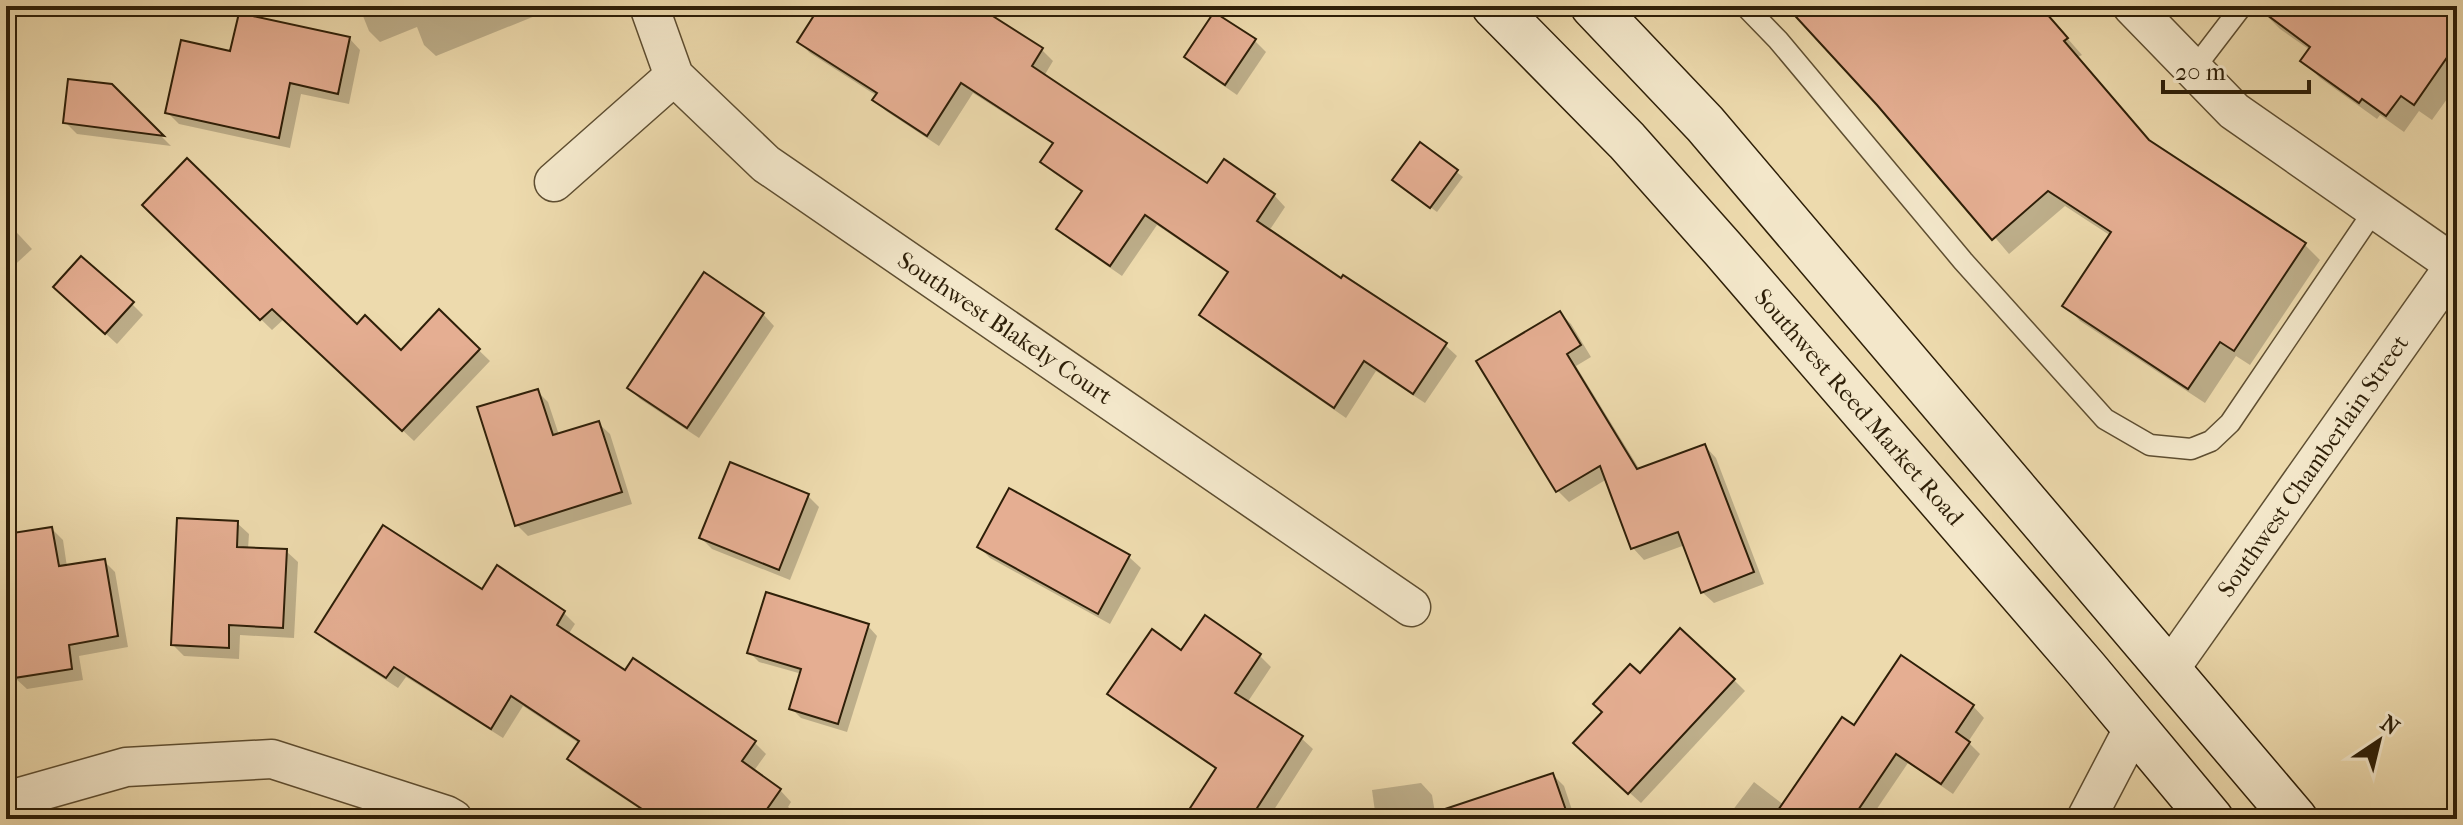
<svg xmlns="http://www.w3.org/2000/svg" width="2463" height="825" font-family="'IM FELL French Canon',serif">
<style>
.shadow{fill:#0003}
.building{fill:#e5ae92;stroke:#2e1f08;stroke-width:2}
.lines{fill:none;stroke-linecap:round;stroke-linejoin:round}
.lane-casing{stroke:#5e4e31;stroke-width:23}
.street-casing{stroke:#5e4e31;stroke-width:41}
.secondary-casing{stroke:#2e1f08;stroke-width:47}
.lane{stroke:#f3e7ca;stroke-width:20}
.street{stroke:#f3e7ca;stroke-width:38}
.secondary{stroke:#f3e7ca;stroke-width:44}
.labels{text-anchor:middle;stroke-width:8;stroke-linejoin:round;paint-order:stroke}
.street-label{font-size:24px;fill:#2e1f08;stroke:#f3e7ca}
</style>
<rect width="100%" height="100%" fill="#eddaad"/>
<filter id="stains"><feTurbulence type="fractalNoise" baseFrequency=".0025" numOctaves="4"/><feColorMatrix values="0 0 0 0 .2 0 0 0 0 .09 0 0 0 0 .02 0 0 0 .5 -.17"/></filter>
<radialGradient id="worn" r=".72"><stop offset=".6" stop-color="#630" stop-opacity="0"/><stop offset="1" stop-color="#630" stop-opacity=".3"/></radialGradient>
<g class="shadow">
<polygon points="359,6 530,6 535,16 436,56 424,45 417,27 380,42 369,31"/>
<polygon points="822,6 974,6 1042,50 1053,61 1044,76 1208,186 1224,162 1274,195 1285,207 1269,231 1342,281 1445,345 1457,356 1425,403 1376,371 1346,418 1213,326 1202,314 1229,274 1157,225 1122,276 1070,240 1058,229 1083,193 1054,173 1043,162 1054,145 973,93 939,146 886,111 875,100 877,96 810,53 799,42"/>
<polygon points="1799,6 2039,6 2082,55 2078,57 2153,145 2304,244 2320,260 2250,365 2236,356 2205,403 2080,321 2065,305 2111,236 2065,206 2009,254"/>
<polygon points="2266,6 2457,6 2457,85 2432,120 2419,111 2404,132 2380,115 2377,119 2320,78 2302,60 2310,50 2280,29 2262,11"/>
<polygon points="349,38 360,50 349,104 301,94 290,148 179,124 167,112 232,54"/>
<polygon points="1254,40 1266,52 1237,95 1198,68 1187,57"/>
<polygon points="111,86 171,146 77,134 65,122"/>
<polygon points="1420,145 1463,177 1437,212 1400,185"/>
<polygon points="144,205 401,352 439,312 490,361 414,441 284,319 272,330"/>
<polygon points="6,221 32,249 6,273"/>
<polygon points="67,298 132,304 143,315 117,344"/>
<polygon points="1560,313 1571,324 1591,357 1576,366 1640,470 1705,446 1716,458 1764,584 1714,603 1702,592 1685,545 1644,560 1633,548 1607,479 1569,502 1558,491"/>
<polygon points="763,314 774,326 699,438 640,399 629,388"/>
<polygon points="537,391 548,402 559,435 598,423 610,434 632,504 528,536 517,525"/>
<polygon points="1010,491 1129,557 1141,568 1110,624 990,558 979,547"/>
<polygon points="808,496 819,507 790,580 712,549 701,538"/>
<polygon points="237,523 249,534 248,549 286,551 298,562 294,638 240,635 239,659 184,656 173,645"/>
<polygon points="52,529 63,540 67,567 104,561 115,572 128,647 79,656 83,680 27,689 15,678 6,621 6,536"/>
<polygon points="483,592 564,613 575,624 568,635 625,673 755,743 766,754 753,772 780,790 791,802 788,807 804,819 639,819 635,816 640,809 580,770 569,759 580,744 523,706 503,738 406,677 398,688 329,643 317,632"/>
<polygon points="1205,618 1260,656 1271,667 1247,703 1301,738 1313,749 1270,816 1275,819 1185,819 1217,770 1121,705 1110,694 1182,652"/>
<polygon points="868,626 877,636 847,732 801,718 791,708 802,674 759,662 749,652"/>
<polygon points="1640,675 1734,680 1745,691 1641,803 1587,754"/>
<polygon points="1973,706 1984,718 1968,742 1980,754 1953,794 1908,763 1870,819 1726,819 1754,782 1784,805 1854,728"/>
<polygon points="1553,775 1564,786 1575,819 1505,819"/>
<polygon points="1421,783 1432,795 1436,819 1376,819 1372,790"/>
</g>
<g class="building">
<polygon points="820,6 977,6 1043,48 1032,66 1207,183 1224,159 1275,194 1257,221 1341,278 1343,275 1447,343 1413,394 1364,361 1334,408 1199,315 1228,272 1145,215 1110,266 1056,229 1082,191 1040,162 1053,143 961,83 927,136 872,100 877,93 797,42"/>
<polygon points="1786,6 2040,6 2068,38 2064,41 2149,140 2306,243 2234,351 2220,342 2188,389 2062,306 2111,232 2048,191 1992,240 1877,105"/>
<polygon points="2255,6 2457,6 2457,43 2414,105 2401,96 2386,116 2362,99 2359,103 2300,61 2310,47"/>
<polygon points="1214,12 1256,39 1225,85 1184,57"/>
<polygon points="239,13 350,37 338,94 290,83 279,138 165,113 181,40 230,51"/>
<polygon points="68,79 112,84 164,136 63,123"/>
<polygon points="1420,142 1458,170 1430,208 1392,180"/>
<polygon points="187,158 357,324 365,315 401,350 439,309 480,349 402,431 272,309 260,320 142,205"/>
<polygon points="81,256 134,302 105,334 53,287"/>
<polygon points="704,272 764,313 687,428 627,388"/>
<polygon points="1560,311 1581,345 1567,354 1637,469 1705,444 1754,572 1701,593 1678,532 1631,549 1600,466 1556,492 1476,361"/>
<polygon points="538,389 553,435 599,421 622,492 515,526 477,407"/>
<polygon points="730,462 809,494 779,570 699,538"/>
<polygon points="1009,488 1130,555 1098,614 977,547"/>
<polygon points="177,518 238,521 237,547 287,549 283,628 229,625 229,648 171,645"/>
<polygon points="383,525 482,589 497,565 565,611 557,625 625,670 633,658 756,741 742,761 781,789 760,819 657,819 567,759 579,741 511,696 491,729 394,667 386,678 315,632"/>
<polygon points="52,527 59,566 105,559 118,636 69,645 72,669 14,678 6,633 6,534"/>
<polygon points="766,592 869,624 838,724 789,709 801,669 747,653"/>
<polygon points="1205,615 1261,654 1235,693 1303,736 1250,819 1183,819 1216,768 1107,694 1152,629 1181,650"/>
<polygon points="1680,628 1735,679 1628,794 1573,743 1602,712 1593,704 1630,664 1640,673"/>
<polygon points="1901,655 1974,705 1956,732 1970,742 1941,784 1896,754 1852,819 1772,819 1842,717 1854,725"/>
<polygon points="1553,773 1569,819 1437,819 1436,812"/>
</g>
<g class="lines">
<defs>
<g id="lane">
<polyline points="1745,6 1778,40 1963,261 2105,419 2150,445 2191,449 2211,441 2230,423 2375,209"/>
<polyline points="2193,70 2242,6"/>
</g>
<g id="street">
<polyline points="649,6 674,76 766,164 1411,607"/>
<polyline points="2132,6 2234,111 2455,265"/>
<polyline points="554,182 674,76"/>
<polyline points="2169,670 2457,262"/>
<polyline points="6,801 126,767 272,759 446,815 453,819"/>
<polyline points="2086,819 2134,727"/>
</g>
<g id="secondary">
<polyline points="1494,6 1627,141 1723,249 2086,669 2211,819"/>
<polyline points="1593,6 1705,124 2295,819"/>
</g>
</defs>
<use href="#lane" class="lane-casing"/>
<use href="#street" class="street-casing"/>
<use href="#secondary" class="secondary-casing"/>
<use href="#lane" class="lane"/>
<use href="#street" class="street"/>
<use href="#secondary" class="secondary"/>
</g>
<g class="labels">
<g class="street-label">
<text transform="translate(1005 328) rotate(34)" y="8">Southwest Blakely Court</text>
<text transform="translate(1859 407) rotate(49)" y="8">Southwest Reed Market Road</text>
<text transform="translate(2313 466) rotate(-55)" y="8">Southwest Chamberlain Street</text>
</g>
</g>
<rect width="2463" height="825" fill="none" stroke="#eddaad" stroke-width="32"/>
<rect x="8" y="8" width="2447" height="809" fill="none" stroke="#2e1f08" stroke-width="4"/>
<rect x="16" y="16" width="2431" height="793" fill="none" stroke="#2e1f08" stroke-width="2"/>
<g transform="translate(2379 741) rotate(35)" stroke="#f3e7ca" stroke-width="6" paint-order="stroke">
<path d="M0-6L14 30L0 20L-14 30Z" fill="#2e1f08"/>
<text y="-12" font-size="22" font-weight="bold" text-anchor="middle" fill="#2e1f08">N</text>
</g>
<path d="M2163 80v12h146v-12" fill="none" stroke="#2e1f08" stroke-width="4"/>
<text x="2175" y="80" font-size="24" fill="#2e1f08" stroke="#f3e7ca" stroke-width="6" paint-order="stroke">20 m</text>
<rect width="100%" height="100%" filter="url(#stains)"/>
<rect width="100%" height="100%" fill="url(#worn)"/>
</svg>
